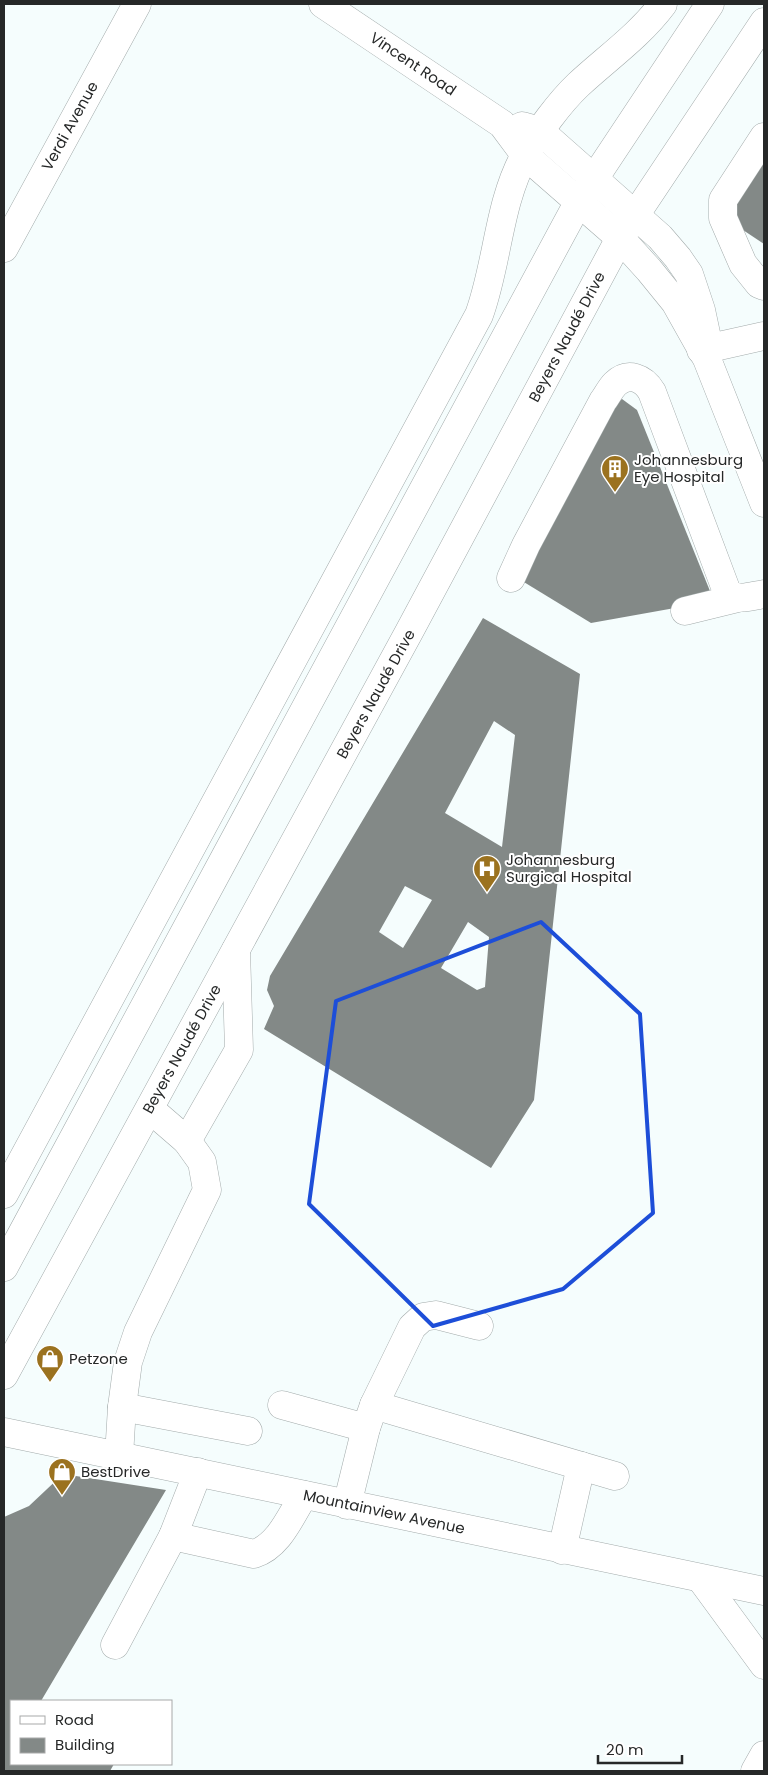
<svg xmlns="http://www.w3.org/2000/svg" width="768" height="1775" font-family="Poppins,sans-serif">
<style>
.building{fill:#838987;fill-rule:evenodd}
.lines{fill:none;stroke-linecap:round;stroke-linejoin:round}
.minor-casing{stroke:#a3abab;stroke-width:29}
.major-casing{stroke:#a3abab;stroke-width:29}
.minor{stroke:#fff;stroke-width:28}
.major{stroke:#fff;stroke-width:28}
.marked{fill:none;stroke:#1d4ed8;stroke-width:4;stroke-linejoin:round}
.labels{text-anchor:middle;stroke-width:4;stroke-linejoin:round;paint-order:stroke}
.street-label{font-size:15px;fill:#262828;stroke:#fff}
.poi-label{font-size:15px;fill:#262828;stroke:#fff;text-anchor:start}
</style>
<rect width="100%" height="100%" fill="#f5fdfd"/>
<g class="building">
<polygon points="764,155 764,244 740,228 733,202"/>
<polygon points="622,399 637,410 714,601 591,623 514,576 606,407"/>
<path d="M483,618l97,56 -46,426 -43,68 -227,-139 10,-23 -7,-16 3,-14zM494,721l21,14 -13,112 -57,-34zM405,886l27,14 -29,48 -24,-16zM468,922l21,15 -4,50 -8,3 -36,-22z"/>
<polygon points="63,1474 166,1490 41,1701 11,1701 11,1764 114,1764 110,1771 4,1771 4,1517 29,1506"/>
</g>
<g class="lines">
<defs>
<g id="minor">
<polyline points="323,4 502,124 525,155 620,238 649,270 675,302 707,359 764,503"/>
<polyline points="522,126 540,131 660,237 678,258 689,274 701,310 708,343"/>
<polyline points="764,137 723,200 723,218 743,264 759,284 764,286"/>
<polyline points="4,248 137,4"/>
<polyline points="701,350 764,336"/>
<path d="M511,578l15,-33 77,-144c4,-5 7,-12 12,-17 13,-13 29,-6 37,8l75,200c10,10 24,4 37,2"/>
<polyline points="685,611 738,598"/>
<polyline points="187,1141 239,1050 236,950"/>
<path d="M4,1194l475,-879c19,-52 19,-111 46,-160 11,-21 36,-54 53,-70 29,-27 61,-49 85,-81"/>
<polyline points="282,1405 366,1428"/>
<polyline points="374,1405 615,1476"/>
<polyline points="122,1407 248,1431"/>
<polyline points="4,1432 764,1591"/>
<polyline points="119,1456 122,1407 128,1362 138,1332 207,1190 202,1162 187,1141 150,1109"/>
<polyline points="347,1505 366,1428 374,1405 412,1327 423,1317 436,1315 479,1326"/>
<path d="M173,1536l81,18c25,-8 36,-37 50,-59"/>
<polyline points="562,1550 581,1466"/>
<polyline points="701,1579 764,1665"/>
<polyline points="115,1645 173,1536 198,1472"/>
<polyline points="755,1771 764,1755"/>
</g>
<g id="major">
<polyline points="4,1267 578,203 710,4"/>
<polyline points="4,1375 409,632 620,238 764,22"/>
</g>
</defs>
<use href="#minor" class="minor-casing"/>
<use href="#major" class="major-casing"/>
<use href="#minor" class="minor"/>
<use href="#major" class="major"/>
</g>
<path class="marked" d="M541,922l99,92 13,199 -90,76 -130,37 -124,-122 27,-203z"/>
<defs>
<symbol id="building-pin" viewBox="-11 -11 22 30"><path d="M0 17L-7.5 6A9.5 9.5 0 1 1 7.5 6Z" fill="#9b721f" stroke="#fff"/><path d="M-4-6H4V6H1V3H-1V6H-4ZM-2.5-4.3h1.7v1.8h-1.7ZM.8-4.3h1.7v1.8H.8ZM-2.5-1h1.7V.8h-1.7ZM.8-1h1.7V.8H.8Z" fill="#fff"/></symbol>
<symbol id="hospital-pin" viewBox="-11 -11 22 30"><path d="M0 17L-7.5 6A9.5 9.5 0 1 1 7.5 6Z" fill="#9b721f" stroke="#fff"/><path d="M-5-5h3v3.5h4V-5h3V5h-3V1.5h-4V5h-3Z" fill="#fff"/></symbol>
<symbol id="shop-pin" viewBox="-11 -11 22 30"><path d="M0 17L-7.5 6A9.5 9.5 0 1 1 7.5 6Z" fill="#9b721f" stroke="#fff"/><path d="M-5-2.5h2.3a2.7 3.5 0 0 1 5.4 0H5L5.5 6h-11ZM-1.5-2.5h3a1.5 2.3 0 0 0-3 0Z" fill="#fff"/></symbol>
</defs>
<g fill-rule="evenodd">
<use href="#building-pin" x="599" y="453" width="32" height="43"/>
<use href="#hospital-pin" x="471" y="853" width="32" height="43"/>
<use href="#shop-pin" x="34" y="1343" width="32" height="43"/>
<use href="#shop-pin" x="46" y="1456" width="32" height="43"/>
</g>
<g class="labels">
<g class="street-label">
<text transform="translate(413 64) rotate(34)" y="5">Vincent Road</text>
<text transform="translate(70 126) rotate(-61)" y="5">Verdi Avenue</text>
<text transform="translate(567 337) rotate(-62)" y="5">Beyers Naudé Drive</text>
<text transform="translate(376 694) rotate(-61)" y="5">Beyers Naudé Drive</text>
<text transform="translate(182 1049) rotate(-61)" y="5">Beyers Naudé Drive</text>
<text transform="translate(384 1512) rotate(12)" y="5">Mountainview Avenue</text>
</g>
<g class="poi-label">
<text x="634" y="465">Johannesburg<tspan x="634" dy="17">Eye Hospital</tspan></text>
<text x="506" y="865">Johannesburg<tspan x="506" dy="17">Surgical Hospital</tspan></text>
<text x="69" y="1364">Petzone</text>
<text x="81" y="1477">BestDrive</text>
</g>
</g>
<rect width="768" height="1775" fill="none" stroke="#262828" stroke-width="10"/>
<rect x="10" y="1700" width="162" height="65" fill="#ffffff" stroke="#a8a9a9"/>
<rect x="20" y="1716" width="25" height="8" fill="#ffffff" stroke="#a8a9a9"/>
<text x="55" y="1725" font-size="15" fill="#262828">Road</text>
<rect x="20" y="1738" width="25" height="15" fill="#838987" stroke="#a8a9a9"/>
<text x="55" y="1750" font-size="15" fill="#262828">Building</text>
<path d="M598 1755v8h84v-8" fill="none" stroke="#262828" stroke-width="2.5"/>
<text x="606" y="1755" font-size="15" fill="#262828" stroke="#ffffff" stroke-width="4" paint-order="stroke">20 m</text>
</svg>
